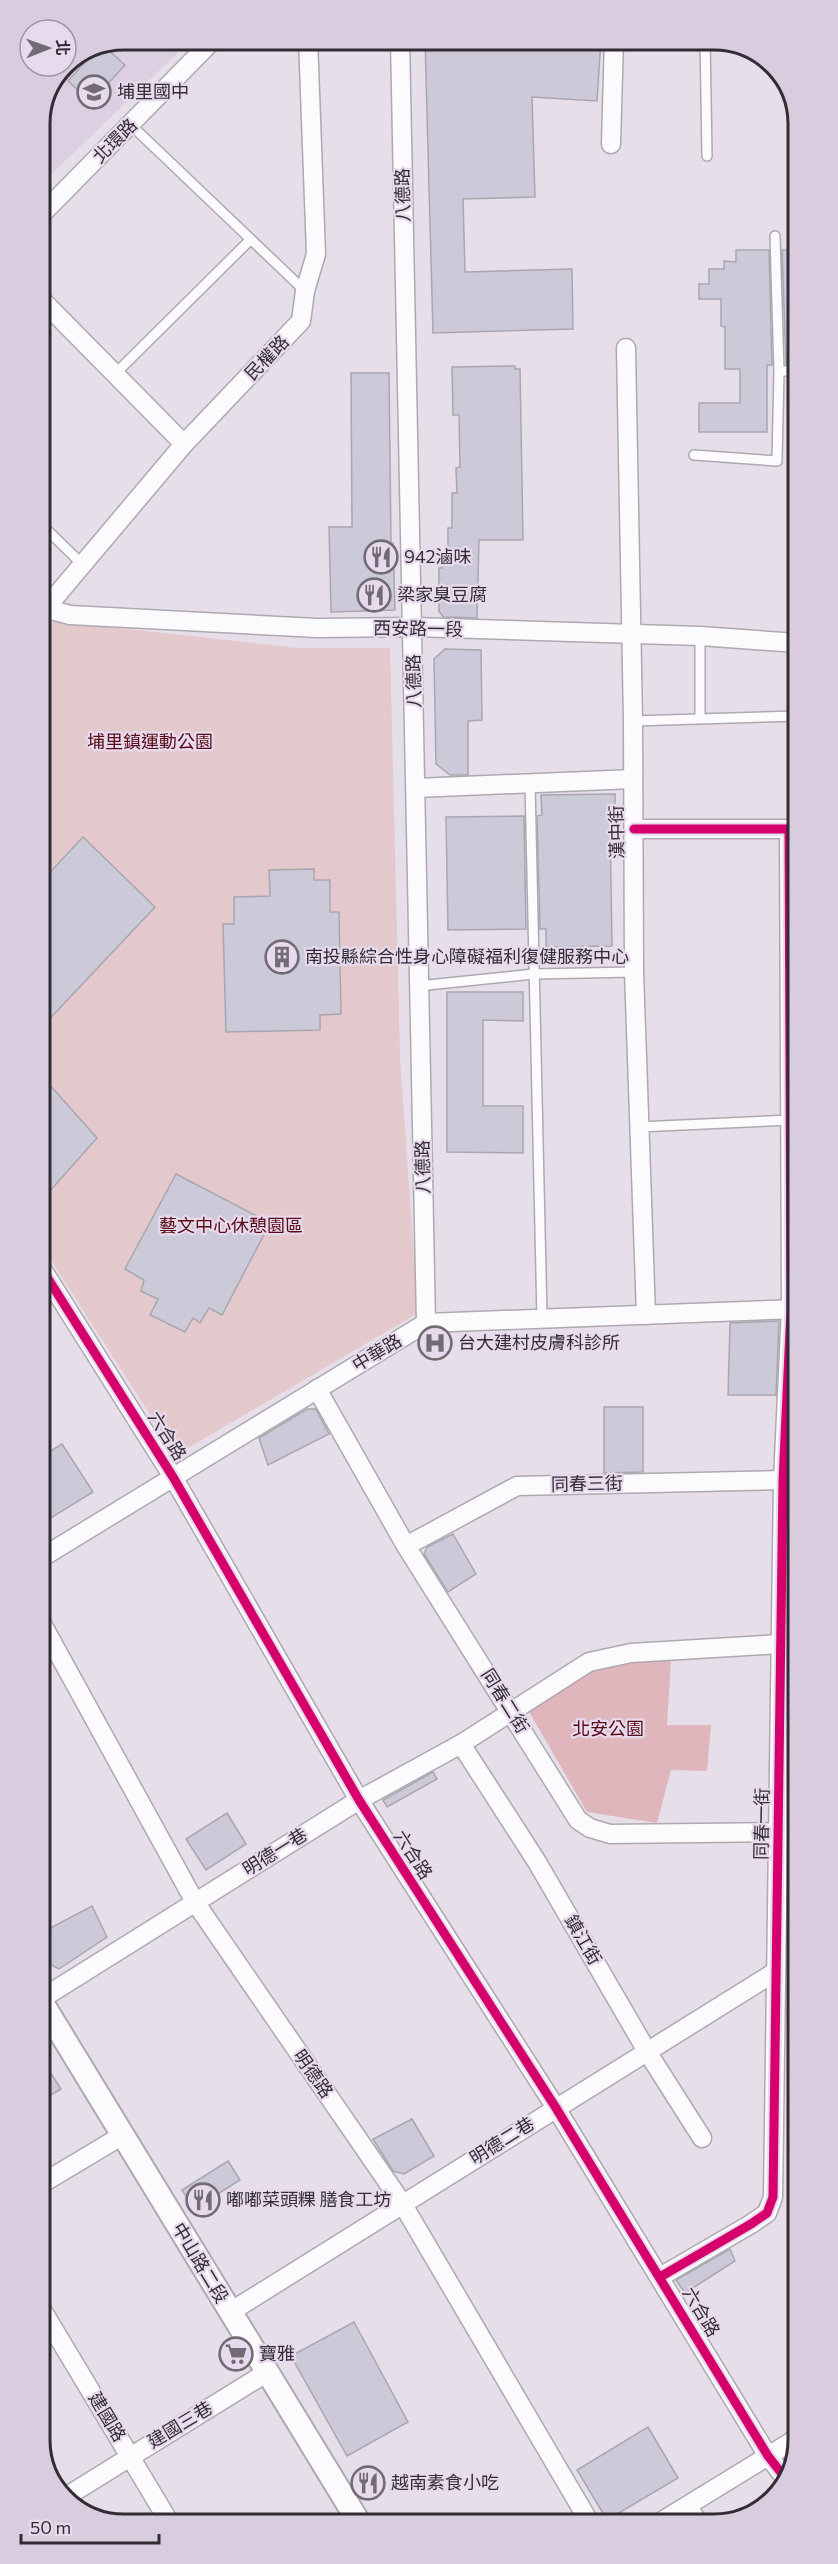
<svg xmlns="http://www.w3.org/2000/svg" width="838" height="2564" font-family="Commissioner,'Noto Sans TC',sans-serif">
<style>
.built{fill:#dccfe1}
.green{fill:#e3c8cc}
.forest{fill:#deb6bb}
.building{fill:#ccc9d9;stroke:#a9a6af;stroke-width:1.5}
.lines{fill:none;stroke-linecap:round;stroke-linejoin:round}
.service-casing{stroke:#aea9b0;stroke-width:12}
.minor-casing{stroke:#aea9b0;stroke-width:21}
.tertiary-casing{stroke:#aea9b0;stroke-width:26}
.service{stroke:#fbfafc;stroke-width:9}
.minor{stroke:#fbfafc;stroke-width:18}
.tertiary{stroke:#fbfafc;stroke-width:22}
.cycleway-casing{stroke:#e7daed;stroke-width:13}
.cycleway{stroke:#d6006c;stroke-width:9}
.labels{text-anchor:middle;stroke-width:4.5;stroke-linejoin:round;paint-order:stroke}
.poi-label{font-size:18px;fill:#322d35;stroke:#e7daed;text-anchor:start}
.street-label{font-size:18px;fill:#322d35;stroke:#e7daed}
.park-label{font-size:18px;fill:#580a15;stroke:#e7daed}
.rim{fill:none;stroke:#322d35;stroke-width:3}
</style>
<rect width="100%" height="100%" fill="#e6dee9"/>
<polygon class="built" points="123,39 192,39 39,186 39,118 63,66"/>
<g class="green">
<path d="M63,66c3,12 -9,30 -19,41z"/>
<polygon points="54,621 298,648 390,648 400,1058 418,1313 176,1455 40,1243 40,640"/>
</g>
<polygon class="forest" points="671,1660 667,1725 711,1725 707,1771 671,1770 657,1823 587,1812 528,1710 596,1661"/>
<g class="building">
<polygon points="425,39 601,39 597,101 532,97 535,197 463,199 465,272 572,269 573,329 433,333"/>
<polygon points="105,47 125,65 91,102 68,81 96,50"/>
<polygon points="736,250 769,250 772,365 767,365 767,432 699,432 699,403 740,403 740,369 725,369 725,327 721,326 721,299 699,299 699,284 709,284 709,269 724,269 724,261 736,262"/>
<polygon points="782,250 796,250 797,364 786,364"/>
<polygon points="515,366 515,369 520,369 523,540 479,540 477,618 443,617 439,611 439,568 442,568 442,553 448,553 448,528 452,528 452,493 457,493 456,468 460,467 459,415 453,415 452,367"/>
<polygon points="351,373 389,373 391,544 393,543 395,610 331,612 329,527 352,527"/>
<polygon points="445,649 481,650 482,720 468,721 468,775 450,775 436,764 434,659"/>
<polygon points="615,794 615,823 610,823 612,946 546,947 546,929 540,929 537,816 542,815 541,795"/>
<polygon points="524,816 526,929 448,930 446,817"/>
<polygon points="83,837 155,907 40,1029 40,883"/>
<polygon points="314,869 314,880 330,880 330,912 339,912 341,1014 320,1015 320,1030 226,1032 223,924 234,924 234,897 270,896 269,870"/>
<polygon points="447,992 523,992 523,1021 483,1020 483,1106 523,1106 523,1153 447,1152"/>
<polygon points="40,1074 97,1138 40,1202"/>
<polygon points="176,1174 270,1223 222,1315 209,1308 200,1323 193,1318 185,1332 150,1315 158,1299 141,1291 144,1280 125,1269"/>
<polygon points="779,1321 776,1395 728,1395 730,1323"/>
<polygon points="604,1407 643,1407 643,1472 604,1473"/>
<polygon points="307,1409 316,1409 329,1434 268,1465 259,1438"/>
<polygon points="62,1444 93,1492 41,1524 41,1457"/>
<polygon points="453,1534 476,1574 448,1592 424,1554 427,1547"/>
<polygon points="433,1772 437,1779 387,1807 383,1800"/>
<polygon points="227,1813 246,1844 206,1870 186,1839"/>
<polygon points="92,1906 107,1937 59,1969 41,1960 41,1933"/>
<polygon points="41,2058 61,2089 41,2101"/>
<polygon points="412,2119 434,2156 404,2174 393,2171 373,2139"/>
<polygon points="228,2161 240,2180 194,2209 182,2190"/>
<polygon points="730,2249 735,2261 685,2293 676,2280"/>
<polygon points="354,2322 408,2422 347,2456 291,2356"/>
<polygon points="648,2427 678,2478 607,2520 577,2470"/>
</g>
<g class="lines">
<defs>
<g id="service">
<polyline points="705,39 707,156"/>
<polyline points="131,125 305,291"/>
<polyline points="779,371 797,371"/>
<polyline points="116,373 250,240"/>
<polyline points="694,455 777,461 779,371 775,236"/>
<polyline points="40,523 82,564"/>
<polyline points="700,636 700,717"/>
<polyline points="633,721 797,716"/>
<polyline points="530,784 542,1318"/>
<polyline points="418,986 534,974 634,972"/>
<polyline points="639,1127 790,1120"/>
<polyline points="782,1567 798,1567"/>
<polyline points="691,2503 703,2522"/>
</g>
<g id="minor">
<polyline points="400,39 426,1323"/>
<polyline points="611,144 614,39"/>
<polyline points="39,217 214,39"/>
<polyline points="39,297 184,444"/>
<polyline points="626,348 633,721 634,972 646,1315"/>
<polyline points="40,607 70,615 317,628 413,627 700,636 797,643"/>
<polyline points="40,615 184,444 301,321 305,291 316,254 308,39"/>
<polyline points="416,788 633,779"/>
<polyline points="634,829 789,829 791,1309 783,1480 773,2197 767,2213 751,2224 660,2277"/>
<polyline points="40,1266 173,1477 359,1800 556,2108 768,2456 786,2479"/>
<polyline points="317,1389 406,1546 578,1820 590,1828 610,1834 798,1832"/>
<polyline points="406,1546 517,1486 783,1480"/>
<polyline points="41,1558 426,1323 798,1309"/>
<polyline points="41,1622 195,1902 402,2203 590,2523"/>
<polyline points="461,1744 537,1862 648,2053 702,2138"/>
<polyline points="41,1999 359,1800 461,1744 589,1662 631,1653 781,1644"/>
<polyline points="41,2184 123,2135"/>
<polyline points="42,2310 171,2525"/>
<polyline points="230,2312 775,1972"/>
<polyline points="64,2498 266,2373"/>
<polyline points="659,2523 799,2437"/>
</g>
<polyline id="tertiary" points="41,2001 360,2524"/>
</defs>
<use href="#service" class="service-casing"/>
<use href="#minor" class="minor-casing"/>
<use href="#tertiary" class="tertiary-casing"/>
<use href="#service" class="service"/>
<use href="#minor" class="minor"/>
<use href="#tertiary" class="tertiary"/>
<defs>
<g id="cycleway">
<polyline points="634,829 789,829 791,1309 783,1480 773,2197 767,2213 751,2224 660,2277"/>
<polyline points="40,1266 173,1477 359,1800 556,2108 768,2456 786,2479"/>
</g>
</defs>
<use href="#cycleway" class="cycleway-casing"/>
<use href="#cycleway" class="cycleway"/>
</g>
<defs>
<symbol id="school-ring" viewBox="-11 -11 22 22"><circle r="9.5" fill="#e7daed" stroke="#716b74" stroke-width="1.5"/><path d="M0-5L7-2L0 1L-7-2ZM-4 1L0 2.5L4 1V4Q0 6-4 4Z" fill="#716b74"/></symbol>
<symbol id="restaurant-ring" viewBox="-11 -11 22 22"><circle r="9.5" fill="#e7daed" stroke="#716b74" stroke-width="1.5"/><path d="M-5-6h1v4h1v-4h1v4h1v-4h1v5L-1.5 .5V6h-2V.5L-5-1ZM5-6V6H3V1.5H1.5Q1.5-4 5-6Z" fill="#716b74"/></symbol>
<symbol id="building-ring" viewBox="-11 -11 22 22"><circle r="9.5" fill="#e7daed" stroke="#716b74" stroke-width="1.5"/><path d="M-4-6H4V6H1V3H-1V6H-4ZM-2.5-4.3h1.7v1.8h-1.7ZM.8-4.3h1.7v1.8H.8ZM-2.5-1h1.7V.8h-1.7ZM.8-1h1.7V.8H.8Z" fill="#716b74"/></symbol>
<symbol id="hospital-ring" viewBox="-11 -11 22 22"><circle r="9.5" fill="#e7daed" stroke="#716b74" stroke-width="1.5"/><path d="M-5-5h3v3.5h4V-5h3V5h-3V1.5h-4V5h-3Z" fill="#716b74"/></symbol>
<symbol id="supermarket-ring" viewBox="-11 -11 22 22"><circle r="9.5" fill="#e7daed" stroke="#716b74" stroke-width="1.5"/><path d="M-6-5.5h2.5l.6 2H6L4.5 2H-2.5L-4.4-4H-6ZM-1.5 3.2a1.3 1.3 0 1 0 .1 0ZM3 3.2a1.3 1.3 0 1 0 .1 0Z" fill="#716b74"/></symbol>
</defs>
<g fill-rule="evenodd">
<use href="#school-ring" x="75" y="73" width="38" height="38"/>
<use href="#restaurant-ring" x="362" y="538" width="38" height="38"/>
<use href="#restaurant-ring" x="355" y="576" width="38" height="38"/>
<use href="#building-ring" x="263" y="938" width="38" height="38"/>
<use href="#hospital-ring" x="416" y="1324" width="38" height="38"/>
<use href="#restaurant-ring" x="184" y="2181" width="38" height="38"/>
<use href="#supermarket-ring" x="217" y="2335" width="38" height="38"/>
<use href="#restaurant-ring" x="349" y="2464" width="38" height="38"/>
</g>
<g class="labels">
<g class="poi-label">
<text x="117" y="98">埔里國中</text>
<text x="404" y="563">942滷味</text>
<text x="397" y="601">梁家臭豆腐</text>
<text x="305" y="963">南投縣綜合性身心障礙福利復健服務中心</text>
<text x="458" y="1349">台大建村皮膚科診所</text>
<text x="226" y="2206">嘟嘟菜頭粿 膳食工坊</text>
<text x="259" y="2360">寶雅</text>
<text x="391" y="2489">越南素食小吃</text>
</g>
<g class="street-label">
<text transform="translate(115 141) rotate(-45)" y="6">北環路</text>
<text transform="translate(403 195) rotate(-91)" y="6">八德路</text>
<text transform="translate(267 358) rotate(-46)" y="6">民權路</text>
<text transform="translate(418 629) rotate(1)" y="6">西安路一段</text>
<text transform="translate(414 681) rotate(-91)" y="6">八德路</text>
<text transform="translate(617 832) rotate(-91)" y="6">漢中街</text>
<text transform="translate(423 1167) rotate(-91)" y="6">八德路</text>
<text transform="translate(377 1353) rotate(-31)" y="6">中華路</text>
<text transform="translate(167 1436) rotate(58)" y="6">六合路</text>
<text transform="translate(587 1484) rotate(-1)" y="6">同春三街</text>
<text transform="translate(505 1701) rotate(58)" y="6">同春二街</text>
<text transform="translate(762 1824) rotate(-89)" y="6">同春一街</text>
<text transform="translate(275 1852) rotate(-32)" y="6">明德一巷</text>
<text transform="translate(413 1855) rotate(57)" y="6">六合路</text>
<text transform="translate(583 1940) rotate(60)" y="6">鎮江街</text>
<text transform="translate(313 2074) rotate(55)" y="6">明德路</text>
<text transform="translate(502 2141) rotate(-32)" y="6">明德二巷</text>
<text transform="translate(200 2263) rotate(59)" y="6">中山路二段</text>
<text transform="translate(701 2312) rotate(59)" y="6">六合路</text>
<text transform="translate(107 2417) rotate(59)" y="6">建國路</text>
<text transform="translate(180 2425) rotate(-31)" y="6">建國三巷</text>
</g>
<g class="park-label">
<text x="150" y="748">埔里鎮運動公園</text>
<text x="231" y="1232">藝文中心休憩園區</text>
<text x="608" y="1735">北安公園</text>
</g>
</g>
<path d="M0 0H838V2564H0ZM124 50H714A74 74 0 0 1 788 124V2440A74 74 0 0 1 714 2514H124A74 74 0 0 1 50 2440V124A74 74 0 0 1 124 50Z" fill="#d9ccde" fill-rule="evenodd"/>
<path class="rim" d="M124 50H714A74 74 0 0 1 788 124V2440A74 74 0 0 1 714 2514H124A74 74 0 0 1 50 2440V124A74 74 0 0 1 124 50Z"/>
<g transform="translate(48 48) rotate(89)"><circle r="28" fill="#e7daed" stroke="#9f95a3" stroke-width="1.5"/>
<path d="M0-4.5L10 22L0 15L-10 22Z" fill="#716b74"/>
<text y="-9" font-size="16" font-weight="bold" text-anchor="middle" fill="#322d35">北</text>
</g>
<path d="M21 2534v9h138v-9" fill="none" stroke="#322d35" stroke-width="3"/>
<text x="30" y="2534" font-size="18" fill="#322d35" stroke="#e7daed" stroke-width="4.5" paint-order="stroke">50 m</text>
</svg>
